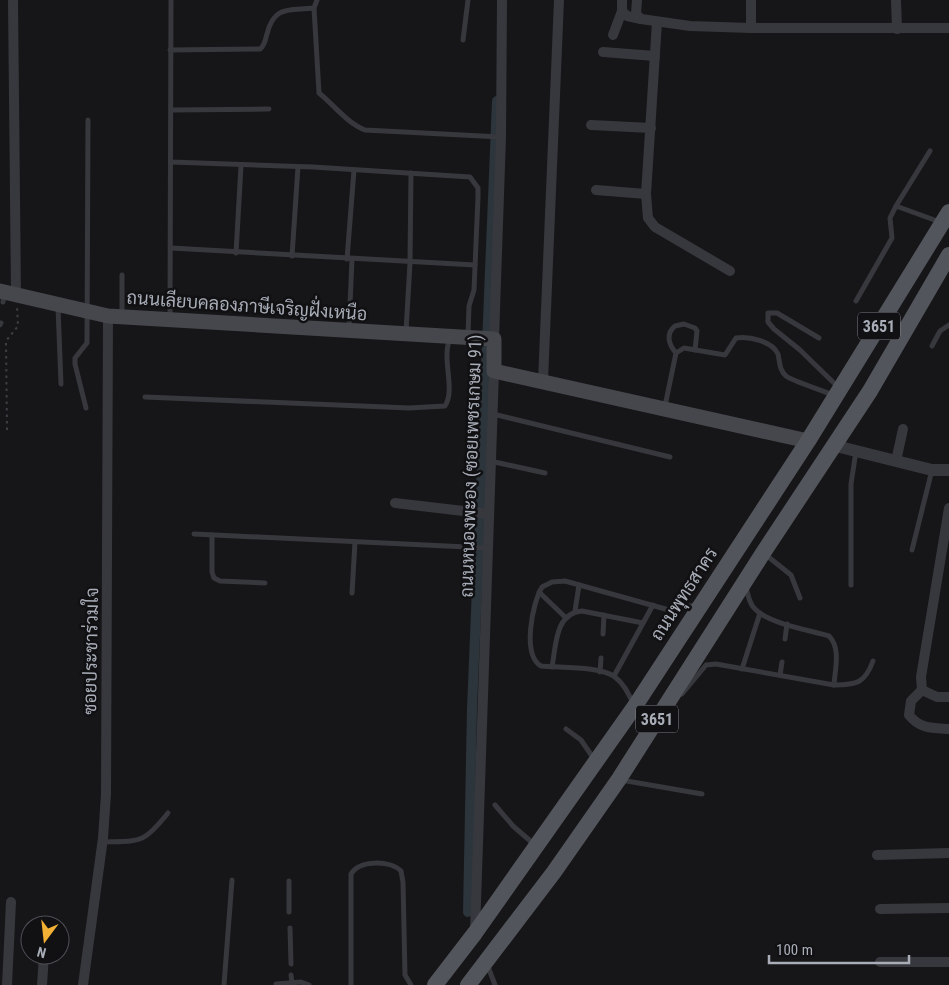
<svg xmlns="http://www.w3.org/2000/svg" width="949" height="985" font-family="'Roboto Condensed',Sarabun,sans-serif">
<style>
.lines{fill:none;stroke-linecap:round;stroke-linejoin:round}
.canal{stroke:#2c353c;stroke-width:10}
.path{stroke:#3d3f44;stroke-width:2;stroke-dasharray:2.5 4;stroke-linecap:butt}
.service{stroke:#37383d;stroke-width:5}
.minor{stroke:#37383d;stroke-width:10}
.tertiary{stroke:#37383d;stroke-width:12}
.secondary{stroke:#45474d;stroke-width:15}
.primary{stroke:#53555c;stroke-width:16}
.labels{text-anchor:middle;stroke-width:5;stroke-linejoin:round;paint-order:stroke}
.shield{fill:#111113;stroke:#7b7e86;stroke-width:1}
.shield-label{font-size:16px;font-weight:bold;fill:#a8adb8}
.street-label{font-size:18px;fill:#a8adb8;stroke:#111113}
</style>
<rect width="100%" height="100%" fill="#161618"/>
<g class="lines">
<polyline class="canal" points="468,912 472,709 497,101"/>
<polyline class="path" points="7,430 6,341 18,326 17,306"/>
<g class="service">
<path d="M314,8l5,85c15,12 28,30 46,37l136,7"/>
<polyline points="463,40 468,0"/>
<path d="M170,50l90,-1c5,-4 5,-9 7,-15 7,-29 22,-23 47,-26l3,-8"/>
<polyline points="171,110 269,109"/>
<polyline points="171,162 313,167 470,177 478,188 478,197 474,290 469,306 468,335"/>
<polyline points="896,206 930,151"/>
<polyline points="171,248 475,265"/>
<polyline points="236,253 241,166"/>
<polyline points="292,256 298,167"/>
<polyline points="347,259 354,170"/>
<polyline points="856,301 892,238 890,218 896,206 940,222"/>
<polyline points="3,302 4,293"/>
<polyline points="58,307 61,384"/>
<polyline points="122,315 122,275"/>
<polyline points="170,318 171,0"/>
<polyline points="0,325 1,323"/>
<polyline points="349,328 352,259"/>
<polyline points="406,331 410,263 411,173"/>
<polyline points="819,338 777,313 768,313 768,322 774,329 800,350 838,387"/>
<polyline points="932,346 940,331 949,325"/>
<path d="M676,353c-7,-8 -11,-19 -1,-27l9,-2 11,4 2,3 -2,19"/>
<path d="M145,397l264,11 36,-2c11,-17 -4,-47 5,-67"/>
<path d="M665,406l11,-53 8,-5 41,7 11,-17c13,-2 36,3 42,16 2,8 1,16 8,22 4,4 38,15 47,19"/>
<polyline points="86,408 75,364 75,358 87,343 88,120"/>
<polyline points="493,414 670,457"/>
<polyline points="490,461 545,473"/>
<polyline points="194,534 488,548"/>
<polyline points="212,535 212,572 214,578 220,581 265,583"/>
<polyline points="912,550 932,470"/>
<polyline points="766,555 791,575 800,598"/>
<polyline points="851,585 851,484 856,451"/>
<path d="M746,587c2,8 3,16 9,22 14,15 54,21 74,27 12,12 6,33 5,49"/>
<polyline points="539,592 565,617"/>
<polyline points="352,593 355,542"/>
<polyline points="575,611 579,585"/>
<polyline points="603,634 604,615"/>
<polyline points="785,639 787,624"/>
<path d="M552,667c4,-21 3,-54 30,-56l61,12"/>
<polyline points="742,669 760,613"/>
<polyline points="600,672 601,658"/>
<polyline points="780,675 782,662"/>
<polyline points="614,676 653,605"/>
<path d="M682,694l24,-29 10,-1 118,21c23,0 31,-2 39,-24"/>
<path d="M633,703c-5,-10 -9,-19 -18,-26 -14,-11 -55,-9 -74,-11 -19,-11 -9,-62 1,-79l10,-5 13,-1 104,29 27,-5"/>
<polyline points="566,729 581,740 594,759"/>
<polyline points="621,780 702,794"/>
<polyline points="495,805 513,826 535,845"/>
<path d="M103,842c38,-1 40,2 65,-29"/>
<polyline points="289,881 289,912"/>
<polyline points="290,928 291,964"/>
<polyline points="487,964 495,985"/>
<polyline points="291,975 292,983"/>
<polyline points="276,984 301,982 309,985"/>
<polyline points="224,985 232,880"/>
<path d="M351,985v-111c8,-14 39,-14 50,-3l2,11 2,93 6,10"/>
</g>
<g class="minor">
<polyline points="13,0 16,295"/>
<polyline points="622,0 622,11 627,16 641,19"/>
<polyline points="637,0 636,14 641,19 690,26 751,28 949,28"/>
<polyline points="896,0 897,29"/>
<polyline points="657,22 646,194 648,218 655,227 730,271"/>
<polyline points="751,28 751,0"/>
<polyline points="613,35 622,11"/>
<polyline points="603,52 655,56"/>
<polyline points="591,125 651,128"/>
<polyline points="596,190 646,194"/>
<polyline points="494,339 501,137 502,0"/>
<polyline points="543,381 559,0"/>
<polyline points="896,461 903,429"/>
<polyline points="395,503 489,514"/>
<polyline points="949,508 921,677 922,690 937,697 949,697"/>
<path d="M922,690l-11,11 -2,14c11,14 23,13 40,14"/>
<polyline points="877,855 949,853"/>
<polyline points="880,909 949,908"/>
<polyline points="46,925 46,923"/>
<polyline points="475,932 494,371"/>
<polyline points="880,962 949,962"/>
<polyline points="7,985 11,902"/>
<polyline points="42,985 44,955"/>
<polyline points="83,985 103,838 106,794 108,316"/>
</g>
<polyline class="tertiary" points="836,446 932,470 949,470"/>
<polyline class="secondary" points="0,291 108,316 494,339 494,371 808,441"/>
<g class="primary">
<polyline points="435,985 475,933 635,706 808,441 949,212"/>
<polyline points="468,985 554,872 619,779 763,553 870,391 949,255"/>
</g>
</g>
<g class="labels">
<g class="shield">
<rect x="858" y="312.5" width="42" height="27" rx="4"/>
<rect x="636" y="705.5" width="42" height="27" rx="4"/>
</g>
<g class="shield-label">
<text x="879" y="332">3651</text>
<text x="657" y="725">3651</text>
</g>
<g class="street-label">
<text transform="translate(247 306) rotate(4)" y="6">ถนนเลียบคลองภาษีเจริญฝั่งเหนือ</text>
<text transform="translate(471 466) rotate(-88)" y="6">ถนนหนองพะอง (ซอยเพชรเกษม 91)</text>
<text transform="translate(684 594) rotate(-57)" y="6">ถนนพุทธสาคร</text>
<text transform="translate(91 651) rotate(-89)" y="6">ซอยประชาร่วมใจ</text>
</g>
</g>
<g transform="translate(45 940) rotate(195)"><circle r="24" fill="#111113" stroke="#4d4f55"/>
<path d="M0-4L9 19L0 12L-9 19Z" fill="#f2b134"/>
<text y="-8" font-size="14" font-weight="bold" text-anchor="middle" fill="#a8adb8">N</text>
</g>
<path d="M769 955v8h140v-8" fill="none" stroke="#a8adb8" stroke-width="2.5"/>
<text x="776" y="955" font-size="15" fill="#a8adb8" stroke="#111113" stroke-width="4" paint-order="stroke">100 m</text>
</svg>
